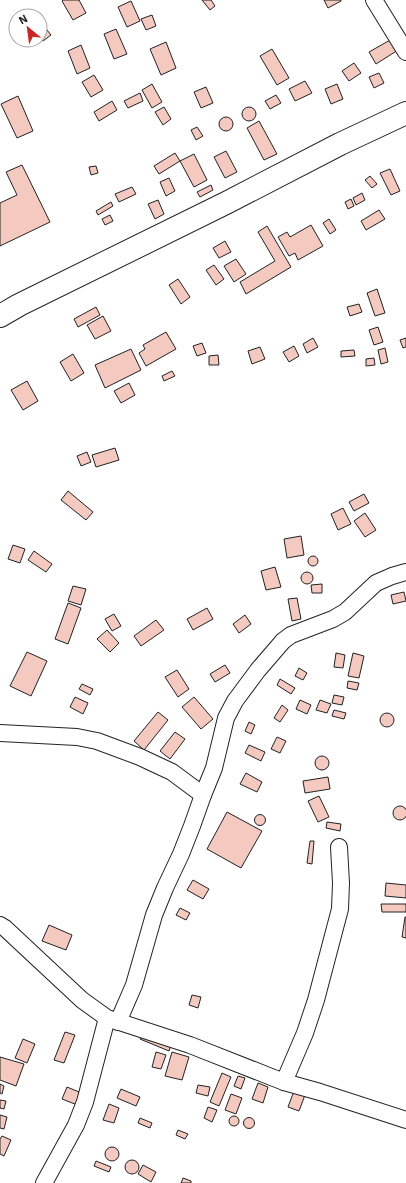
<svg xmlns="http://www.w3.org/2000/svg" width="406" height="1183" font-family="'IBM Plex Sans',sans-serif">
<style>
.building{fill:#f3c9c0;stroke:#222}
.lines{fill:none;stroke-linecap:round;stroke-linejoin:round}
.street-casing{stroke:#222;stroke-width:18}
.secondary-casing{stroke:#222;stroke-width:24}
.street{stroke:#fff;stroke-width:16}
.secondary{stroke:#fff;stroke-width:22}
</style>
<rect width="100%" height="100%" fill="#fff"/>
<g class="building">
<polygon points="63,0 79,0 86,13 73,20 62,1"/>
<polygon points="202,0 211,0 215,6 210,10"/>
<polygon points="324,0 341,0 341,1 328,8"/>
<polygon points="131,1 140,21 127,27 118,7"/>
<polygon points="152,15 156,26 146,30 141,19"/>
<polygon points="43,25 51,35 43,41 40,37 40,27"/>
<polygon points="116,29 127,54 114,59 104,34"/>
<polygon points="392,39 398,50 376,64 369,52"/>
<polygon points="166,42 176,68 161,75 150,49"/>
<polygon points="81,45 90,68 77,74 68,51"/>
<polygon points="272,49 289,78 277,85 260,56"/>
<polygon points="354,63 361,73 349,81 342,71"/>
<polygon points="379,73 384,83 374,88 369,77"/>
<polygon points="94,75 103,90 91,97 82,82"/>
<polygon points="305,81 312,93 295,101 289,89"/>
<polygon points="152,84 162,102 152,108 142,90"/>
<polygon points="337,84 343,99 331,104 325,89"/>
<polygon points="206,87 213,103 201,108 194,92"/>
<polygon points="140,93 143,101 128,108 124,101"/>
<polygon points="276,95 281,103 270,109 265,101"/>
<polygon points="18,96 33,131 17,138 1,104"/>
<polygon points="112,101 117,110 99,121 94,112"/>
<circle cx="249" cy="114" r="7"/>
<polygon points="164,107 171,119 163,125 155,112"/>
<circle cx="226" cy="124" r="7"/>
<polygon points="259,121 277,154 264,160 247,128"/>
<polygon points="197,127 203,136 196,140 191,130"/>
<polygon points="226,151 237,172 225,178 214,157"/>
<polygon points="175,153 180,161 159,174 154,166"/>
<polygon points="194,154 207,180 194,187 180,161"/>
<polygon points="22,165 50,222 0,246 0,203 17,195 6,172"/>
<polygon points="96,166 98,173 91,175 89,167"/>
<polygon points="390,169 400,191 391,195 380,173"/>
<polygon points="370,176 377,184 372,188 365,180"/>
<polygon points="169,178 175,191 166,196 160,182"/>
<polygon points="211,185 213,190 200,197 197,192"/>
<polygon points="132,187 136,194 119,202 115,194"/>
<polygon points="362,193 365,200 356,205 353,198"/>
<polygon points="351,199 354,206 348,209 345,202"/>
<polygon points="158,200 164,214 155,219 148,204"/>
<polygon points="111,202 113,206 98,215 96,211"/>
<polygon points="379,210 385,219 366,230 361,221"/>
<polygon points="110,215 113,221 105,225 102,219"/>
<polygon points="329,219 336,230 330,234 323,223"/>
<polygon points="311,225 323,246 298,260 295,253 289,256 278,237 287,232 290,237"/>
<polygon points="267,226 291,267 246,294 240,282 275,261 258,232"/>
<polygon points="225,241 231,252 219,258 213,248"/>
<polygon points="236,259 246,274 234,282 224,266"/>
<polygon points="214,265 224,279 216,285 206,270"/>
<polygon points="178,279 190,297 181,304 169,285"/>
<polygon points="377,289 385,313 375,316 367,293"/>
<polygon points="359,304 362,312 350,316 347,307"/>
<polygon points="96,307 100,315 78,327 74,319"/>
<polygon points="103,316 111,331 95,339 87,325"/>
<polygon points="378,327 383,342 374,345 369,330"/>
<polygon points="166,332 176,349 146,366 139,353 145,349 143,345"/>
<polygon points="313,338 318,347 307,353 303,344"/>
<polygon points="406,338 406,347 403,348 400,340"/>
<polygon points="202,343 206,353 197,356 193,346"/>
<polygon points="294,346 299,356 289,362 283,352"/>
<polygon points="260,347 265,359 252,364 248,351"/>
<polygon points="385,348 388,362 381,364 378,350"/>
<polygon points="131,349 141,370 105,388 95,365"/>
<polygon points="354,350 355,356 341,357 341,351"/>
<polygon points="73,354 84,373 71,381 60,362"/>
<polygon points="218,355 219,365 209,365 209,356"/>
<polygon points="374,358 375,365 366,366 366,359"/>
<polygon points="172,371 175,376 164,381 162,376"/>
<polygon points="27,381 38,401 23,410 11,390"/>
<polygon points="129,383 135,395 121,403 114,391"/>
<polygon points="115,448 119,460 96,467 92,455"/>
<polygon points="87,452 91,462 81,466 77,456"/>
<polygon points="68,491 93,512 86,520 61,500"/>
<polygon points="364,494 369,503 354,511 349,502"/>
<polygon points="343,508 351,524 338,530 331,514"/>
<polygon points="365,513 376,530 365,537 354,521"/>
<polygon points="301,536 304,555 287,558 284,539"/>
<polygon points="13,545 25,549 20,563 8,559"/>
<polygon points="34,551 52,564 46,572 28,560"/>
<circle cx="313" cy="561" r="5"/>
<polygon points="275,567 281,587 266,590 261,571"/>
<circle cx="307" cy="578" r="6"/>
<polygon points="322,584 322,593 312,593 311,585"/>
<polygon points="73,586 86,589 81,605 68,601"/>
<polygon points="404,592 406,601 393,604 391,595"/>
<polygon points="297,598 301,619 292,621 288,599"/>
<polygon points="68,603 81,608 68,644 55,639"/>
<polygon points="207,608 213,619 193,630 187,619"/>
<polygon points="114,614 121,626 112,631 105,619"/>
<polygon points="245,615 251,624 239,633 233,624"/>
<polygon points="156,620 164,630 141,646 134,636"/>
<polygon points="107,630 119,643 110,652 97,639"/>
<polygon points="27,652 47,661 31,696 10,686"/>
<polygon points="336,653 345,655 343,668 334,667"/>
<polygon points="353,653 364,656 359,678 348,676"/>
<polygon points="225,665 230,673 215,682 210,674"/>
<polygon points="299,668 307,673 303,680 295,676"/>
<polygon points="177,670 189,689 178,697 165,677"/>
<polygon points="280,679 295,688 291,694 277,685"/>
<polygon points="348,681 359,683 357,690 347,688"/>
<polygon points="82,684 93,689 90,695 79,689"/>
<polygon points="334,695 344,697 342,705 332,703"/>
<polygon points="75,697 88,703 83,714 70,707"/>
<polygon points="194,697 213,719 201,729 182,707"/>
<polygon points="300,700 311,705 307,714 296,709"/>
<polygon points="320,700 331,704 327,713 316,710"/>
<polygon points="282,705 288,710 280,722 274,718"/>
<polygon points="334,710 346,713 344,719 332,716"/>
<polygon points="158,712 168,720 144,750 134,741"/>
<circle cx="387" cy="720" r="7"/>
<polygon points="249,722 255,725 251,734 245,731"/>
<polygon points="175,732 185,739 170,759 160,751"/>
<polygon points="277,737 286,741 280,753 271,749"/>
<polygon points="249,745 265,752 261,761 245,753"/>
<circle cx="322" cy="763" r="7"/>
<polygon points="246,773 262,782 257,792 240,784"/>
<polygon points="328,777 330,789 305,793 303,781"/>
<polygon points="319,796 329,817 318,822 308,801"/>
<circle cx="400" cy="813" r="7"/>
<polygon points="227,812 262,831 241,868 207,849"/>
<circle cx="260" cy="820" r="5.5"/>
<polygon points="327,822 341,824 340,831 326,828"/>
<polygon points="310,841 314,841 312,864 307,863"/>
<polygon points="193,880 209,889 203,899 187,890"/>
<polygon points="386,883 406,885 406,898 385,896"/>
<polygon points="381,904 406,904 406,912 382,912"/>
<polygon points="180,908 190,913 186,920 176,915"/>
<polygon points="405,917 406,917 406,938 402,937"/>
<polygon points="49,925 72,935 66,950 42,941"/>
<polygon points="192,995 201,997 198,1008 189,1005"/>
<polygon points="144,1031 172,1042 169,1051 140,1039"/>
<polygon points="65,1032 75,1035 64,1063 54,1060"/>
<polygon points="23,1039 35,1044 27,1063 15,1058"/>
<polygon points="156,1052 166,1055 161,1069 152,1067"/>
<polygon points="172,1052 189,1057 182,1080 165,1076"/>
<polygon points="0,1057 24,1064 16,1086 0,1080"/>
<polygon points="222,1073 231,1077 219,1106 210,1102"/>
<polygon points="238,1076 245,1078 241,1089 234,1086"/>
<polygon points="258,1083 268,1087 263,1103 252,1099"/>
<polygon points="0,1084 4,1086 2,1094 0,1093"/>
<polygon points="198,1085 210,1087 208,1096 196,1093"/>
<polygon points="67,1087 84,1094 80,1106 62,1099"/>
<polygon points="121,1089 140,1097 136,1106 117,1098"/>
<polygon points="294,1091 305,1095 299,1111 288,1107"/>
<polygon points="231,1094 242,1098 236,1114 225,1110"/>
<polygon points="0,1100 6,1101 4,1109 0,1108"/>
<polygon points="109,1104 119,1108 114,1123 103,1120"/>
<polygon points="208,1107 217,1110 212,1122 204,1118"/>
<polygon points="0,1115 7,1117 4,1129 0,1128"/>
<circle cx="234" cy="1121" r="5"/>
<circle cx="249" cy="1123" r="5.5"/>
<polygon points="140,1118 152,1123 150,1128 138,1123"/>
<polygon points="178,1130 188,1134 185,1139 176,1135"/>
<polygon points="2,1136 11,1140 4,1156 0,1154 0,1139"/>
<circle cx="112" cy="1154" r="7"/>
<circle cx="132" cy="1167" r="7"/>
<polygon points="96,1161 111,1167 109,1172 94,1166"/>
<polygon points="143,1165 156,1172 151,1182 138,1174"/>
<polygon points="183,1178 191,1181 191,1183 181,1183"/>
</g>
<g class="lines">
<defs>
<g id="street">
<polyline points="374,0 406,52"/>
<polyline points="0,733 77,737 97,741 140,757 172,772 203,795"/>
<polyline points="0,925 5,928 82,1000 107,1018 190,1045 284,1082 320,1092 406,1120"/>
<polyline points="118,1022 134,985 154,915 165,888 181,854 192,826 203,795 214,768 226,718 235,701 258,670 283,641 291,635 333,619 345,612 376,583 392,576 406,572"/>
<polyline points="284,1082 305,1033 316,1000 340,909 341,883 339,847"/>
<polyline points="44,1183 76,1125 85,1102 107,1018"/>
</g>
<polyline id="secondary" points="0,316 19,305 226,203 340,144 406,113"/>
</defs>
<use href="#street" class="street-casing"/>
<use href="#secondary" class="secondary-casing"/>
<use href="#street" class="street"/>
<use href="#secondary" class="secondary"/>
</g>
<g transform="translate(28 28) rotate(331)"><circle r="19" fill="#ffffff" stroke="#a7a7a7"/>
<path d="M0-3L7 15L0 10L-7 15Z" fill="#c62828"/>
<text y="-6" font-size="11" font-weight="bold" text-anchor="middle" fill="#222222">N</text>
</g>
</svg>
